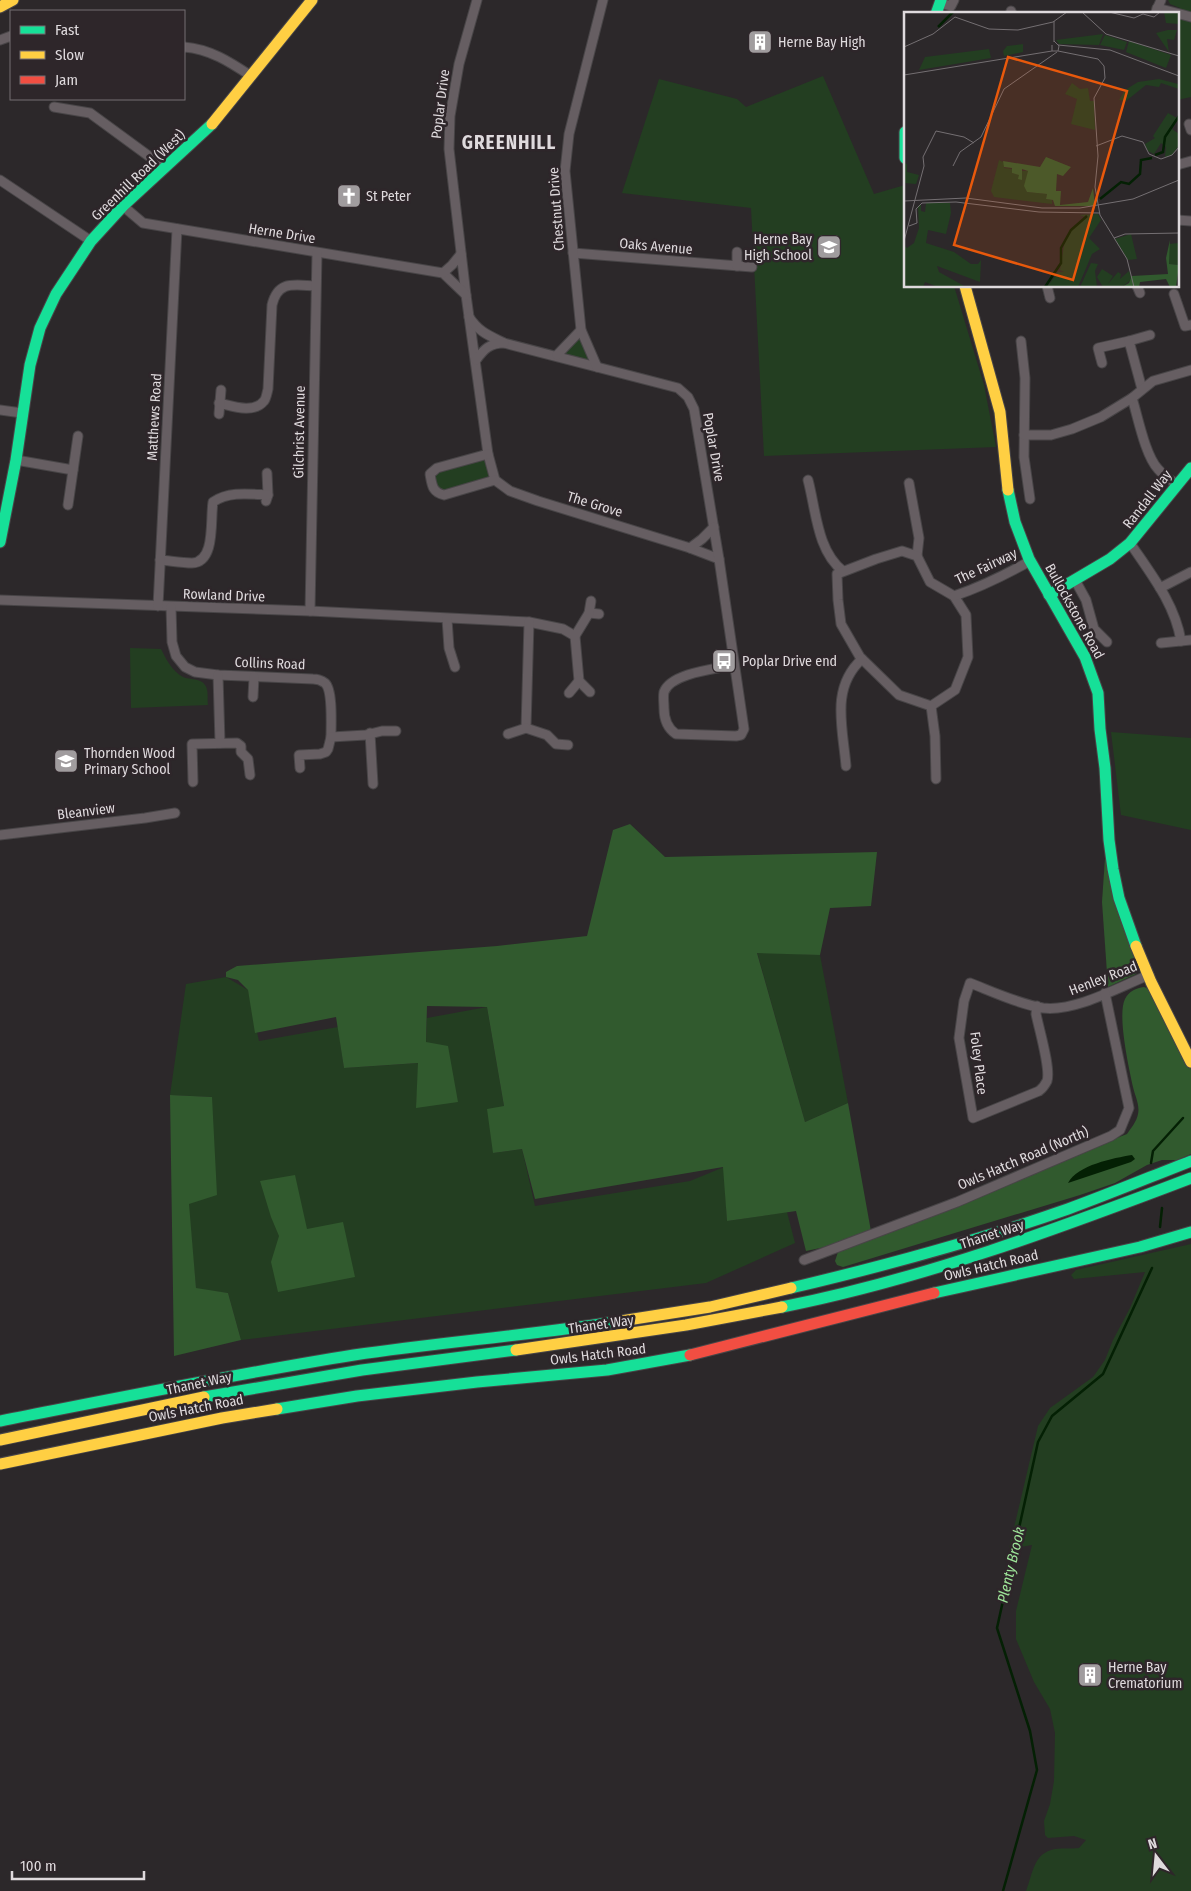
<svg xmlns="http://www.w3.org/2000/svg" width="1191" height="1891" font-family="'Fira Sans Condensed',sans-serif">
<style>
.green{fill:#233e21}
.forest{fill:#315a2e}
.water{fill:#042004}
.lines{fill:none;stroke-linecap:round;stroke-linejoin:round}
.stream{stroke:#042004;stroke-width:2.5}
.street-casing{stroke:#484547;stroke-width:11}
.fast-casing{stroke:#484547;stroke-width:13}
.slow-casing{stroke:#484547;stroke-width:13}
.jam-casing{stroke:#484547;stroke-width:13}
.street{stroke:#665e62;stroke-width:9}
.fast{stroke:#16e098;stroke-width:11}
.slow{stroke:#ffcf43;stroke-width:11}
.jam{stroke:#f24e42;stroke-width:11}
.labels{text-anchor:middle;stroke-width:5;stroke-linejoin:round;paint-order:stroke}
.poi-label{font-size:14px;fill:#dfdadd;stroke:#2e262a;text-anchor:start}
.street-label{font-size:14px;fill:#dfdadd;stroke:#2e262a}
.water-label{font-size:15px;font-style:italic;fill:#9ee599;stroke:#2e262a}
.district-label{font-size:19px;font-weight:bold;letter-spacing:1px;fill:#dfdadd;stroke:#2e262a}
.inset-river{fill:none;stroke:#042004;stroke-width:2.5}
.inset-road{fill:none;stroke:#746f72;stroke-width:1}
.view{fill:#e8590c;fill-opacity:0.15;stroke:#e8590c;stroke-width:2.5}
.inset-edge{fill:none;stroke:#dfdadd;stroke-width:2.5}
</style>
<rect width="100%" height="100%" fill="#2c282a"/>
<g class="green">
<polygon points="1168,0 1191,0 1191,97 1177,100 1177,15 1182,12 1180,8 1170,4"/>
<polygon points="823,76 874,194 905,185 905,286 954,286 984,385 996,447 764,456 751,208 622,193 659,79 737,99 746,107"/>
<polygon points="581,330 597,367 557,355"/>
<polygon points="488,454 495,480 437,493 430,474"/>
<path d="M130,648l31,1c5,10 11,22 22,28 7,3 18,1 22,8 4,5 2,14 3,20l-77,3z"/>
<polygon points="1111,732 1191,738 1191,830 1121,815"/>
<polygon points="757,952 820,955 848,1103 805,1122"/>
<polygon points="226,977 248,990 259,1041 338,1027 344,1068 419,1063 416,1108 426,1042 427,1018 487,1007 504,1106 493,1153 522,1149 535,1206 690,1181 724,1167 727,1221 787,1212 795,1243 706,1283 241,1340 228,1293 196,1289 188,1204 212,1097 170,1095 186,984"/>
<path d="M1191,1244v647h-165c7,-17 7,-38 29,-42 8,-1 16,0 24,-1l7,-8 -12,-4 -26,2 -3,-3 -1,-14 6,-17 4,-23 1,-48 -5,-24 -16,-27 -18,-43v-28l16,-66 -23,4 29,-123 12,-18 43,-31 12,-17 8,-20 17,-32 15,-36 -71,7 -3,-4 5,-5z"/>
</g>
<g class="forest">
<polygon points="630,824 665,857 877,852 871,906 830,908 820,955 757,953 805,1122 848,1103 872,1237 806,1251 796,1211 727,1221 723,1167 535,1199 522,1149 493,1153 487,1109 504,1106 487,1007 427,1006 426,1042 448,1046 458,1102 416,1108 418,1063 344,1068 336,1017 255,1033 248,990 238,980 226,977 226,972 237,966 497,946 587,936 613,830"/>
<polygon points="1108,856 1140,964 1136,974 1108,987 1102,902 1105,858"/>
<path d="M1144,987l7,3 40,77v87l-14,6h-15l-15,5 -32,18 -35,12 -237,72 -6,-2 -2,-4 3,-9 7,-4c96,-33 187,-78 282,-114 4,-6 10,-13 11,-20 2,-9 -3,-18 -5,-27 -4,-19 -16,-72 -8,-88 4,-8 11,-11 19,-12z"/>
<polygon points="170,1095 212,1097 217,1195 189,1204 196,1288 228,1293 241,1340 174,1356"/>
<polygon points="295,1175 307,1229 343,1222 355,1277 278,1292 271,1262 279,1236 271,1217 260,1181"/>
</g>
<path class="water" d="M1132,1155l3,4 -4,3 -63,21c9,-18 46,-25 64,-28z"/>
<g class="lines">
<g class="stream">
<polyline points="1151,1163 1153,1151 1183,1118"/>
<polyline points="1160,1227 1162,1208"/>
<polyline points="1003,1891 1037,1770 1030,1731 997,1628 1038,1442 1052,1416 1103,1374 1152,1268"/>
</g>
<defs>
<g id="street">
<polyline points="477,0 459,64 450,116 449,149 466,295 488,454 495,480 510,491 538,501 690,548 719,559"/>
<polyline points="940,3 951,6 954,0"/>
<polyline points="1157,8 1191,17"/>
<polyline points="1011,11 1012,14"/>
<polyline points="1155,14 1161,0"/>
<polyline points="0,40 11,36"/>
<path d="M184,47c26,2 46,15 67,29"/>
<polyline points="54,107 90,113 165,168"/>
<polyline points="1189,124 1191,130"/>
<polyline points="1177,165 1191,161"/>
<polyline points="0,180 91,241"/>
<polyline points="123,206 143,223 443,273 466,295"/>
<polyline points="1177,220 1191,221"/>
<polyline points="573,253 752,267"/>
<polyline points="737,266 737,252"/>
<polyline points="443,273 452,265 461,254"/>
<polyline points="1047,286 1050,298"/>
<polyline points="1137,286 1140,293"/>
<polyline points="1174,294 1185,326 1191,325"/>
<path d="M469,317c10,15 19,18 35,26l174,45 10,9 6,12 25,150 25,170 -3,6 -5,1 -60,-2c-9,-6 -12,-15 -12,-26 0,-5 -1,-11 0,-16 7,-19 51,-23 70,-27"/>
<polyline points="1021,341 1025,378 1024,457 1030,499"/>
<polyline points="557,355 581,330"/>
<path d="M476,360c8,-11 14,-17 28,-17"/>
<polyline points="1102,363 1098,348 1129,341"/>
<polyline points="597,367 581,330 565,171 569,134 603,0"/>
<polyline points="1142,389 1129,341 1150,335"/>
<path d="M1132,398c6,19 13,57 26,71 5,6 12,11 19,15"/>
<path d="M219,403c13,3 35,11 45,-2 2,-2 3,-8 4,-12l4,-84c6,-25 22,-20 43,-19"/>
<polyline points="0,410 22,413"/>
<polyline points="219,414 221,390"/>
<polyline points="1024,435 1051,435 1072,429 1101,417 1132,398 1153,381 1191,370"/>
<path d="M488,454l-51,14 -7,6c2,11 2,18 14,21l51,-15"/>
<polyline points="16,460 73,470"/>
<path d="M808,480c8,30 9,71 35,91"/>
<polyline points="909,483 919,538 917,556"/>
<polyline points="266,501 268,495 267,473"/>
<polyline points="68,505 78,436"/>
<path d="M1130,543c21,31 45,61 51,98"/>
<polyline points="690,548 702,539 714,527"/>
<polygon points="902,551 917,556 930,582 954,596 966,615 968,657 955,690 931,706 899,695 860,657 841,624 838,600 837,574 876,559"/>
<path d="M160,560c11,1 22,3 32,3 24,-1 18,-43 21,-61 16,-11 36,-8 55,-7"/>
<polyline points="1075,580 1086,600 1094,629 1107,642"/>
<polyline points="1160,588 1191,572"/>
<path d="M954,596c27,-9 51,-21 76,-35"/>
<polyline points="0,600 310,611 529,622 563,629 575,636"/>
<polyline points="158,606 177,229"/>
<path d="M171,607l1,35 4,14 9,11 10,5 23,3 95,4c5,0 8,1 12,4 8,7 6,42 6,54l-3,12 -2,3 -6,2 -21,1 1,13"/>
<polyline points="310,611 317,253"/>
<polyline points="589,613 599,614"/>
<polyline points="447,619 449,648 455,667"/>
<polyline points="529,622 526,728 547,735 556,744 568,745"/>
<polyline points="1161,643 1191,640"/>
<polyline points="218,675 220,743"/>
<polyline points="590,692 579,681 575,636 589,613 591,601"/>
<polyline points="569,693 579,681"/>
<polyline points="253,697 254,677"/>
<polyline points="931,706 935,736 936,779"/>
<polyline points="370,733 373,784"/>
<polyline points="508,734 526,728"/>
<polyline points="331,737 366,735 382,731 396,731"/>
<path d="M846,766c-3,-38 -16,-78 16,-107"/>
<polyline points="193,782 192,744 237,743 241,746 241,752 248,759 250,775"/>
<polyline points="0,835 145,818 175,813"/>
<path d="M1037,1006l-1,8c3,15 15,55 11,67 -2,4 -4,7 -8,10l-66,27 -14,-80 5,-37 6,-18c23,9 49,21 73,25 32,4 76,-21 106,-33"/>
<polyline points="804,1260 957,1202 1111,1136 1120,1130 1129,1108 1105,993"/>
</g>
<g id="fast">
<polyline points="936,14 941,0"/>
<polyline points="905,132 905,158"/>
<polyline points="1008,490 1015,522 1029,559 1085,657 1098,693 1100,729 1105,768 1109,840 1113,869 1119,898 1136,946"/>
<polyline points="0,542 16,460 30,365 40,328 56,294 91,241 123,206 212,124"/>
<polyline points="1049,595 1110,559 1130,543 1191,468"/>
<path d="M791,1288c93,-22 186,-47 277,-79 41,-15 82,-32 123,-48"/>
<polyline points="934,1293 1140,1247 1191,1232"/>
<path d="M782,1307c141,-28 275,-78 409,-129"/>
<polyline points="204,1397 362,1370 516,1350"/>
<polyline points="277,1409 357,1396 477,1382 607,1370 690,1355"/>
<path d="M0,1421c118,-23 235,-47 354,-66 89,-13 179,-20 267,-34"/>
</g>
<g id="slow">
<polyline points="0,7 13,0"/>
<polyline points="212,124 312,0"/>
<polyline points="965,286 1000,412 1008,490"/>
<polyline points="1136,946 1151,982 1191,1062"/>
<polyline points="621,1321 710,1307 791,1288"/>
<polyline points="516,1350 686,1325 782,1307"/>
<polyline points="0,1440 204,1397"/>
<polyline points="0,1464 222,1418 277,1409"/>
</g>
<polyline id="jam" points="690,1355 934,1293"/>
</defs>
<use href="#street" class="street-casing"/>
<use href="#fast" class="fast-casing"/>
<use href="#slow" class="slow-casing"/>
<use href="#jam" class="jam-casing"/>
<use href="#street" class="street"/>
<use href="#fast" class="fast"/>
<use href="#slow" class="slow"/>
<use href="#jam" class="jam"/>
</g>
<defs>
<symbol id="building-square" viewBox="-11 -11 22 22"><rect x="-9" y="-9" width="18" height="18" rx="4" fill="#a09c9e" stroke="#2e262a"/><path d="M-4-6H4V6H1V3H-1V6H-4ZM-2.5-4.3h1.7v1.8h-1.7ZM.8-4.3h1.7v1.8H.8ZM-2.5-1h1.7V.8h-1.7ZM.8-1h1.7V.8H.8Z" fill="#fff"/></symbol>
<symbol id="church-square" viewBox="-11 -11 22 22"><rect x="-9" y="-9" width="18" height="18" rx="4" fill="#a09c9e" stroke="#2e262a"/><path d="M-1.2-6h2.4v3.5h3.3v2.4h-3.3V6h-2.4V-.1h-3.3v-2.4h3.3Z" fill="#fff"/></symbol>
<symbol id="school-square" viewBox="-11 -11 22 22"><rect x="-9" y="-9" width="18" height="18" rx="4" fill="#a09c9e" stroke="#2e262a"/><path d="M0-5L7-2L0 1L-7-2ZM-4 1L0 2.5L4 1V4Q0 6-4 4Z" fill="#fff"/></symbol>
<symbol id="bus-square" viewBox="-11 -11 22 22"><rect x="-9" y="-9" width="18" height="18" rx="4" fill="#a09c9e" stroke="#2e262a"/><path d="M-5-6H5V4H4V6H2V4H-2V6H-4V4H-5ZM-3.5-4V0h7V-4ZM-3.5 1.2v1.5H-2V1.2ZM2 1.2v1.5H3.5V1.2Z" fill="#fff"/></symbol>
</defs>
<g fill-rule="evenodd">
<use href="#building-square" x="746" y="28" width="28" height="28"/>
<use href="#church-square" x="335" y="182" width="28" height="28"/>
<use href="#school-square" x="815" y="233" width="28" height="28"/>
<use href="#bus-square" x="710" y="647" width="28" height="28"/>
<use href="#school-square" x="52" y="747" width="28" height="28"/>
<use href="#building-square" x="1076" y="1661" width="28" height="28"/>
</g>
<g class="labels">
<g class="poi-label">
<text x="778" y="47">Herne Bay High</text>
<text x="366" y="201">St Peter</text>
<text x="812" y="244" text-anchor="end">Herne Bay<tspan x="812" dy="16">High School</tspan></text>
<text x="742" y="666">Poplar Drive end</text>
<text x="84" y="758">Thornden Wood<tspan x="84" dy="16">Primary School</tspan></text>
<text x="1108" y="1672">Herne Bay<tspan x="1108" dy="16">Crematorium</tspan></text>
</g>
<g class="street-label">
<text transform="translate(440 104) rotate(-83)" y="5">Poplar Drive</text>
<text transform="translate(138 175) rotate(-44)" y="5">Greenhill Road (West)</text>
<text transform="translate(556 209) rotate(-94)" y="5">Chestnut Drive</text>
<text transform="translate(282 233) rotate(9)" y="5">Herne Drive</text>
<text transform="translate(656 246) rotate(5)" y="5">Oaks Avenue</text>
<text transform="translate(154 417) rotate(-87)" y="5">Matthews Road</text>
<text transform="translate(299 432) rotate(-89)" y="5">Gilchrist Avenue</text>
<text transform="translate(714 447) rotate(80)" y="5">Poplar Drive</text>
<text transform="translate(1147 499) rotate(-52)" y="5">Randall Way</text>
<text transform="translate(595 504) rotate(17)" y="5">The Grove</text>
<text transform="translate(986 566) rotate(-25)" y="5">The Fairway</text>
<text transform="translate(224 595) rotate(2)" y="5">Rowland Drive</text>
<text transform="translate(1075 611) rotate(61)" y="5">Bullockstone Road</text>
<text transform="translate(270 663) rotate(2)" y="5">Collins Road</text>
<text transform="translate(86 811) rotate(-7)" y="5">Bleanview</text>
<text transform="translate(1103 978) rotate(-21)" y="5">Henley Road</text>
<text transform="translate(979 1063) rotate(83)" y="5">Foley Place</text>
<text transform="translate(1023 1158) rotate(-23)" y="5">Owls Hatch Road (North)</text>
<text transform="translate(992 1234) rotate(-18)" y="5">Thanet Way</text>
<text transform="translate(991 1265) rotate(-13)" y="5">Owls Hatch Road</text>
<text transform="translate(601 1324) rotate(-8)" y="5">Thanet Way</text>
<text transform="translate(598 1354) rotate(-7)" y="5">Owls Hatch Road</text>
<text transform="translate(199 1383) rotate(-12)" y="5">Thanet Way</text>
<text transform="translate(196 1408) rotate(-11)" y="5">Owls Hatch Road</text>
</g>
<g class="water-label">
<text transform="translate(1011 1565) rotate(-77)" y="5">Plenty Brook</text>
</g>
<g class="district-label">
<text x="509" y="149">GREENHILL</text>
</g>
</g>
<g transform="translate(904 12)">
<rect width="275" height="275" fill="#2c282a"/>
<path d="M260,0h15v12l-13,-1zM264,18h9l-3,10 -7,-1 2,13 -13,-19zM199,22l-4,11 -40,-1 -3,-4zM201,23l22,7 -3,8 -24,-5zM225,29l42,14 -5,13 -40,-16zM119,32v8l-19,4 -1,-5 4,-5zM85,37l2,9 -72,12 6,-13zM255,67l19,5 1,5 -18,-6 -2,4 -13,-2 -20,16 -7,-1 6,-10 13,-8zM168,71l8,6 8,-1 2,13h4l1,29 -24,-6 6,-25 -12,-5zM264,101l9,5 -5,11 7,5v11l-7,10 -7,2 1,-10 -5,-4 -7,11 -6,-3 -3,-7 10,-6 -2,-2zM95,148l6,3 -1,5 9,1 -1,4 8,2 -2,4 4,-8h6l-3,15 2,6 20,2 -1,5 6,1v4l-58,-7 -3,-6zM0,151l3,1v8l12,3 -3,9 -12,-1zM22,191h24l1,10 -5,21 -18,-4 -2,13 28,9 17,12h7l3,-4 -1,22 -43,-16 2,6 27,15h-28l-13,-5 -2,5h-18l-1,-42 3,3 7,-5 5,-15 -1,-22 3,-2v7l4,1zM194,202l3,6 -12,18 11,11 -8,5 -14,33h-31l11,-15h6l-4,-2 5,-30 6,-11 15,-12 -7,-2zM227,222l6,25 -9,1 -13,-21zM275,231v22l-10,-1v-20zM187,251l7,1 -3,7 2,16h-17zM198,257l11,7 -5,8 10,-12 3,2 -1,5 9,-8 3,8 -10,8h-19l-6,-10z" fill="#233e21"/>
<path d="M142,145l25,10 -8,9 -6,-2 -1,17h5l-1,14 28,-3 5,-14 2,18h-40l-2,-6 -7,-1 1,-5 -20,-2 -3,-6 4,-15 -6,-2v11l-4,-1 1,-4 -7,-2v-5l-8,-1 -1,-6 37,6zM266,228l-1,24 10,1 -3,22h-6l-4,-8 -26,3 -1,5h-17l7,-4 3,-7 36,-2 -2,-16z" fill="#315a2e"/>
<path class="inset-river" d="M34,15l15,-15M251,143l8,-3 2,-15 14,-21M196,187l21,-17 8,2 11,-10 1,-14 11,-2M141,275l16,-24v-15l10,-18 16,-14"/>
<path class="inset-road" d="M178,0l24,22 73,22M205,0l25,6 9,-4 11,3 6,-5M150,30v-21M148,33v6h6l1,-5 -5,-5M154,33l52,5 69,26M0,35l29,-13 22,-17 34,12 29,1 35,-8 14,-10M154,39l40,8 6,7 1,12 -11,20 4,58 -3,31 5,28 27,44 7,28M0,63l148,-24M192,134l26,-10 21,6 6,12 12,5 11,-4 7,-8M49,154l7,-14 21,-15 23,-48 53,-37M0,189l62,-3 76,10h38l53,-9 46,-19M5,214l8,-3 -1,-14 6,-6 34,-1 83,10 61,1M210,226l11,-4 54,-1M0,229l20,-75 -1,-9 13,-26 28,6 10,6"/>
<path class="view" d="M104,45l119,34 -54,189 -119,-35z"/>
<rect width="275" height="275" class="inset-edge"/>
</g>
<rect x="10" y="10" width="175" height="90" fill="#2e262a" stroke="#756e72"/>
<rect x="20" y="26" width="25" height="8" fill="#16e098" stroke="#756e72"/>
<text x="55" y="35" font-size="15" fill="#dfdadd">Fast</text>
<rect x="20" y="51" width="25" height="8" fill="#ffcf43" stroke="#756e72"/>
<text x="55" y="60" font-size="15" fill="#dfdadd">Slow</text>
<rect x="20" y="76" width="25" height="8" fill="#f24e42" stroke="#756e72"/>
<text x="55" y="85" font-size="15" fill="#dfdadd">Jam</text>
<g transform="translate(1156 1856) rotate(344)" stroke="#2e262a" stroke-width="4" paint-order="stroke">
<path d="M0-4L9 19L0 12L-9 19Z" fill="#dfdadd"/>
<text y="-8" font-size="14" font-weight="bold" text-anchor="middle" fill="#dfdadd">N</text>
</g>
<path d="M12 1871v8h132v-8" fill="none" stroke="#dfdadd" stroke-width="2.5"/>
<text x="20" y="1871" font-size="15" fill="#dfdadd" stroke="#2e262a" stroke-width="4" paint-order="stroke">100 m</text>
</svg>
